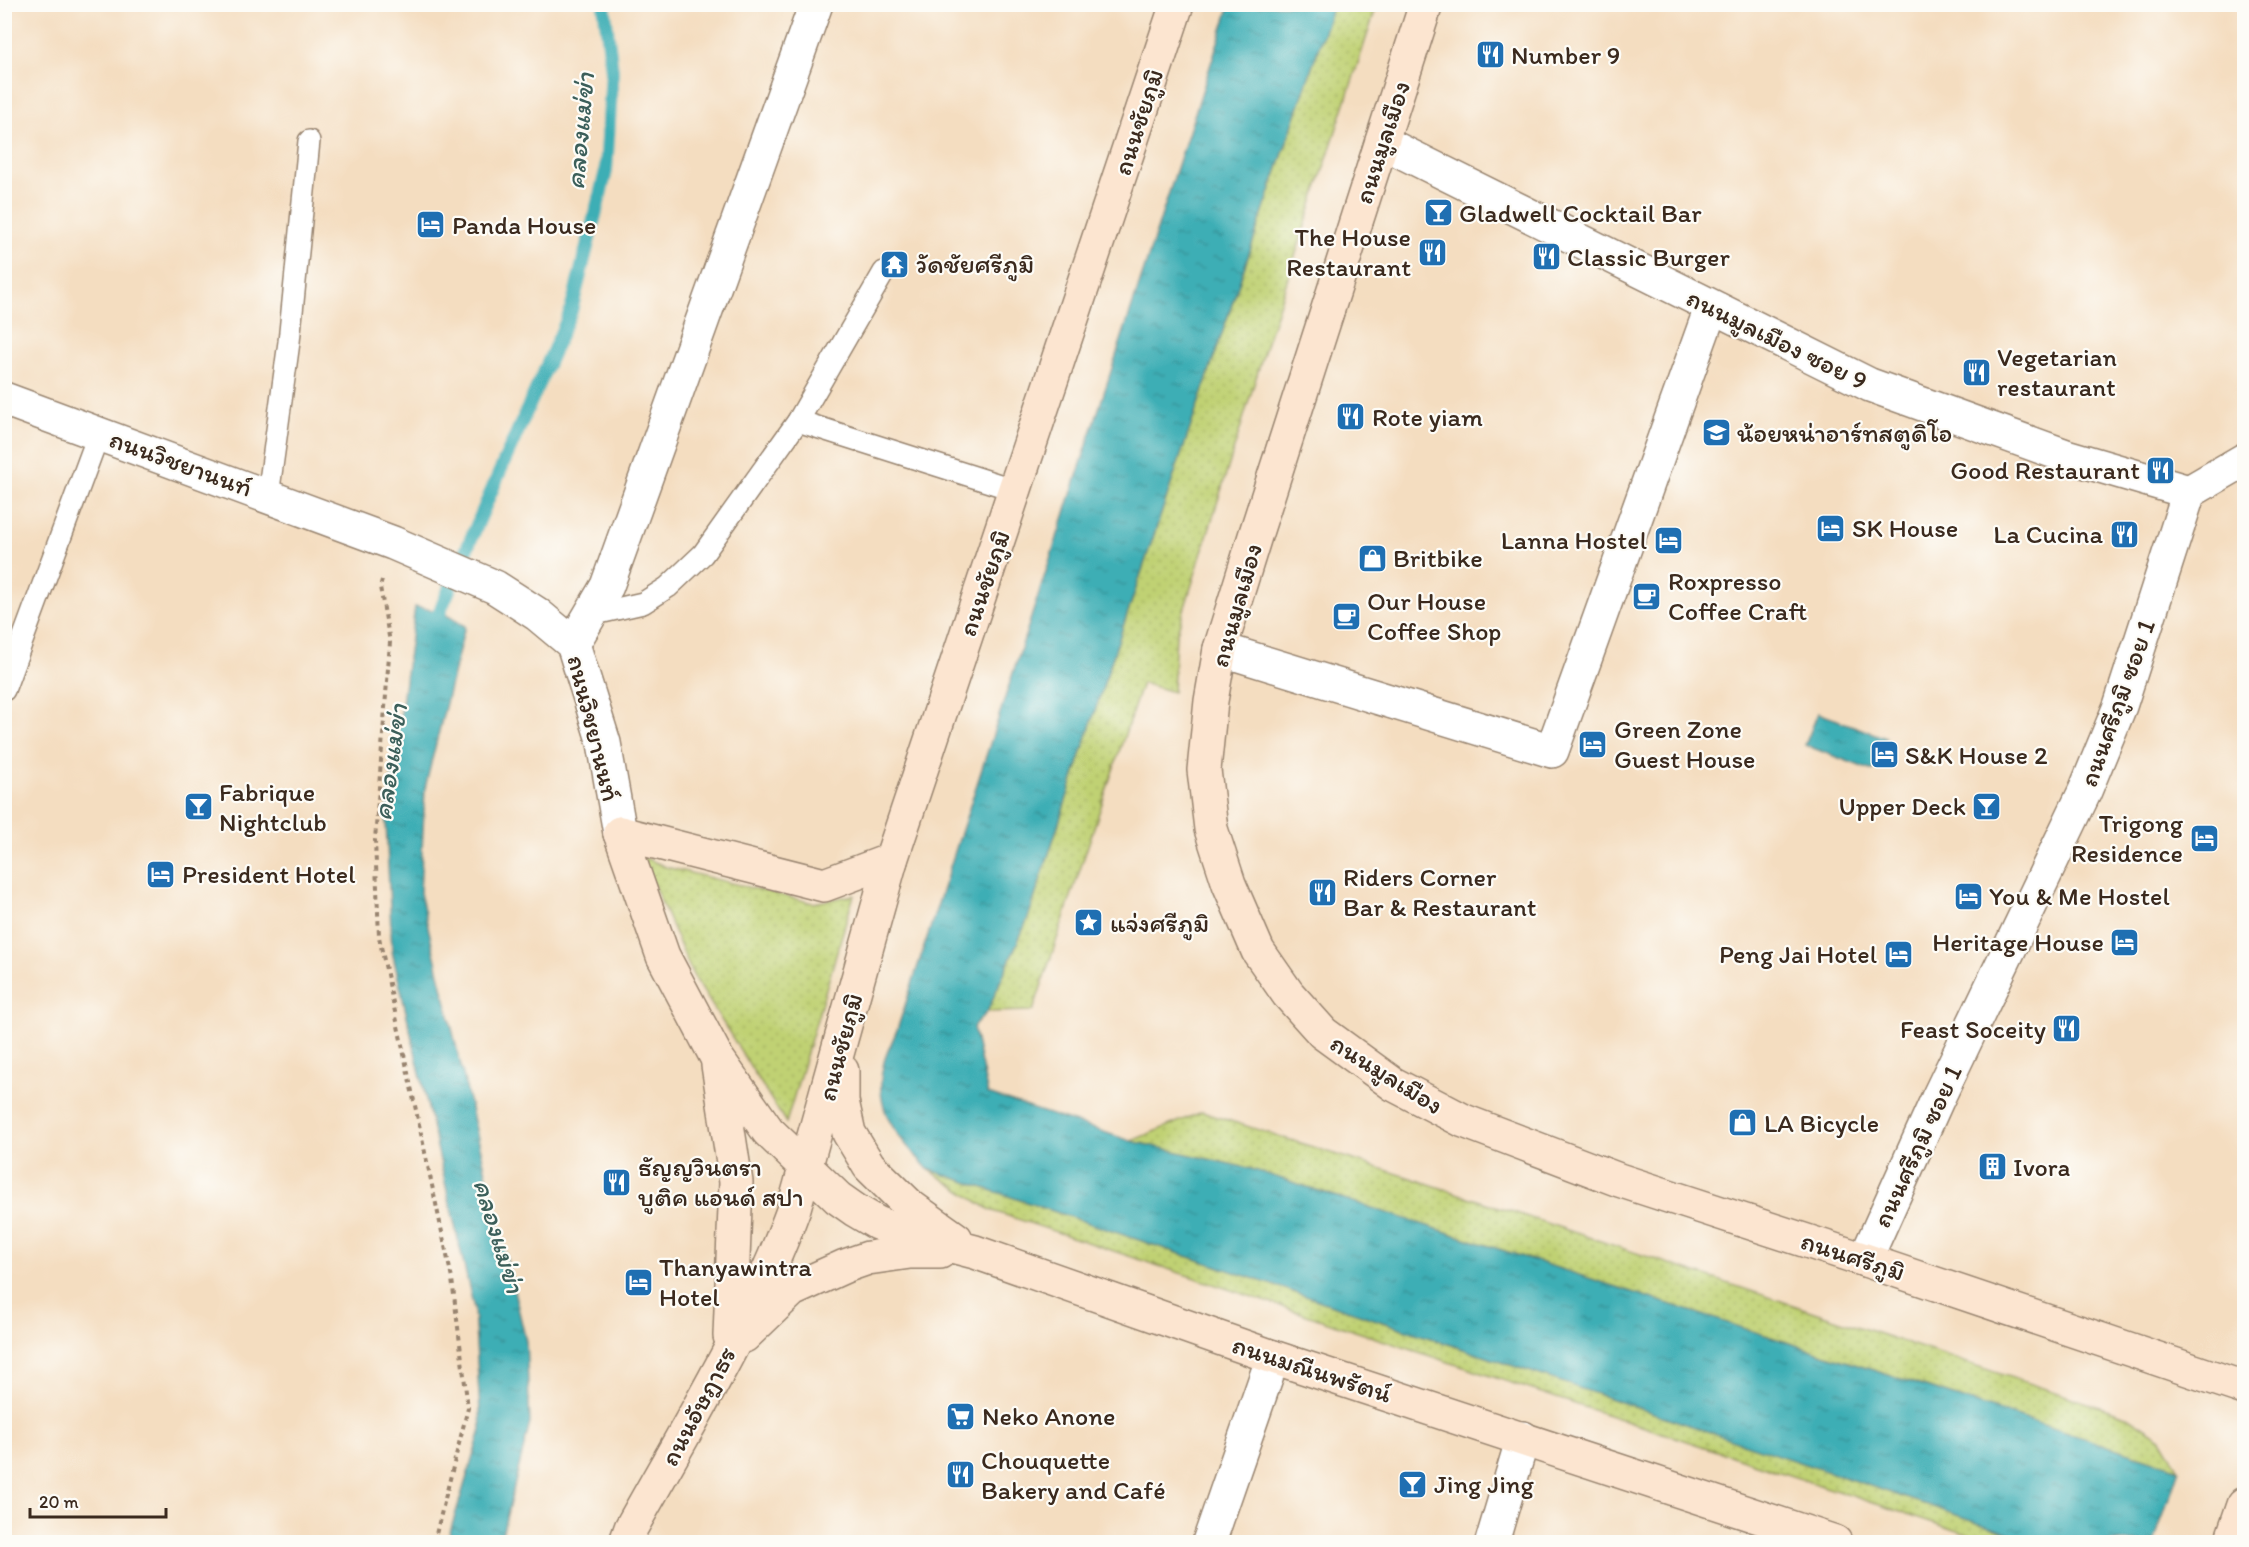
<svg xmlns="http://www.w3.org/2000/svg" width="2249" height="1547" font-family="Itim,'Playpen Sans Thai',sans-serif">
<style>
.grass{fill:url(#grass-dots);stroke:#7e7e48;stroke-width:1.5}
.water{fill:url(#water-ripples);stroke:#3c6c6a;stroke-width:1.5}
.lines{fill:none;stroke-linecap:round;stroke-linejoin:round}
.stream{stroke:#3daeb5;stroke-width:14}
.lane-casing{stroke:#98846f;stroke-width:24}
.street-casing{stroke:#98846f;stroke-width:36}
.secondary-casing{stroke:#98846f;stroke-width:36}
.path{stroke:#98846f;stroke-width:4;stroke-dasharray:4.5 4.5;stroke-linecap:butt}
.lane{stroke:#fff;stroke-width:21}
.street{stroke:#fff;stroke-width:33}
.secondary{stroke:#fce5d0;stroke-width:33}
.labels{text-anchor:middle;stroke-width:4.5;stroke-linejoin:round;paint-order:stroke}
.poi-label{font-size:26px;fill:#3b2a1e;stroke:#fdfcf7;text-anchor:start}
.street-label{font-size:26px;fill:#3b2a1e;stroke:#fdfcf7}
.water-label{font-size:27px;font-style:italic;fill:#3c5f5a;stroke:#fdfcf7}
</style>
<defs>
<pattern id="grass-dots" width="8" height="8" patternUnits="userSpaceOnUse" patternTransform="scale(1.5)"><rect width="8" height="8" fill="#c0d173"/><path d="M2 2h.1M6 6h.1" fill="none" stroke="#a6b463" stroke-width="1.8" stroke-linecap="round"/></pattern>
<pattern id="water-ripples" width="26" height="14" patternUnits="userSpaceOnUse" patternTransform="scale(1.5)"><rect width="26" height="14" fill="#3daeb5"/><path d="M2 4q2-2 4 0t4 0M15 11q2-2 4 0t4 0" fill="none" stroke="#348e93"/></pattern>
</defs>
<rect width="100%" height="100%" fill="#fdfcf7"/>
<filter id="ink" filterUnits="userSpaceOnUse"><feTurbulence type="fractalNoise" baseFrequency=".0167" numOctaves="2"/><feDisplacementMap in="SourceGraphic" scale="12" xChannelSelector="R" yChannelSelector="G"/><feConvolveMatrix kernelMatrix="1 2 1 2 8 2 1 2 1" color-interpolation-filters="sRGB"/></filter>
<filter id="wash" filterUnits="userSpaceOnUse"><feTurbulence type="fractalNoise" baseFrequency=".008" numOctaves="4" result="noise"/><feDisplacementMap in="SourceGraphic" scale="24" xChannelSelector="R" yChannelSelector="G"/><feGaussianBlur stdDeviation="1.35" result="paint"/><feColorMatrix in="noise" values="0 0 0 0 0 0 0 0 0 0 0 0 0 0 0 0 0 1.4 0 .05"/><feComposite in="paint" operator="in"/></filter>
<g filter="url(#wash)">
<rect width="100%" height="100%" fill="#f4ddc0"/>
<g class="grass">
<polygon points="1333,5 1377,5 1268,339 1176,636 1173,692 1142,683 1033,1011 987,1012 1028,918 1108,671"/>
<polygon points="641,856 666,867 813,903 854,895 786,1123 693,975"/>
<polygon points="1202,1112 1420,1181 2127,1416 2161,1438 2179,1469 1251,1169 1131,1141"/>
<polygon points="928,1169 2037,1542 1991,1542 990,1210"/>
</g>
<g class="water">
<path d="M1230,5h103l-225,666 -80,247 -41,94 -14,15 15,67 143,47 120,28 928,300 -25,73h-117l-1109,-373c-30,-32 -57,-59 -44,-107 3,-12 10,-23 14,-35z"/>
<polygon points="415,607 440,611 465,626 425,788 420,893 526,1341 530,1423 500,1542 447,1542 481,1430 474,1309 392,951 386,821"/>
<polygon points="1818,713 1886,738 1873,771 1805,745"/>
</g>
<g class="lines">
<polyline class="stream" points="435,628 440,611 504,462 571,311 606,171 612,71 604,4"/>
</g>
</g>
<g filter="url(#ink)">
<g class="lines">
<defs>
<g id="lane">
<polyline points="798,421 1015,490"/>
<polyline points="268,496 289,342 309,141"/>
<polyline points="590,615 643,603 668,587 703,554 798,421 884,272"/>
<polyline points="4,690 99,433"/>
</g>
<g id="street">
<polyline points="1382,142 1870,385 2066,456 2189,492"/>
<polyline points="4,399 393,543 495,587 537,614 573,644 604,743 620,833"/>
<polyline points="573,644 607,586 816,4"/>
<polyline points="1220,649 1552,751 1711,308"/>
<polyline points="1865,1260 1937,1100 2085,791 2120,706 2189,492 2244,460"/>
<polyline points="1209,1542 1273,1357"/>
<polyline points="1492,1542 1523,1438"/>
</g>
<g id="secondary">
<polyline points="1426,4 1255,536 1220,649 1211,701 1204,770 1211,829 1229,884 1258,951 1288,994 1323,1033 1393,1084 1464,1121 1619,1180 1865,1260 2244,1388"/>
<polyline points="620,833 663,956 717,1058 768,1131 838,1198 855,1210 877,1223 906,1234 975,1252 1273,1357 1835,1542"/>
<polyline points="620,833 824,885 891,860"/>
<polyline points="718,1065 736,1182 730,1336"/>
<polyline points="842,1071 842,1101 849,1133 869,1166 911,1207 956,1239"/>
<polyline points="744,1336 792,1290 845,1266 868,1258 910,1252 940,1252"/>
<path d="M626,1542l5,-14c58,-104 122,-208 163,-320l97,-348 286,-856"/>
<polyline points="2231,1542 2244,1504"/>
</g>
</defs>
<use href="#lane" class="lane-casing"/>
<use href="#street" class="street-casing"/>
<use href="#secondary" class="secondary-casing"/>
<polyline class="path" points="382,580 380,587 390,642 375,840 379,937 452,1279 468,1408 434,1542"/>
<use href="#lane" class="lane"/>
<use href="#street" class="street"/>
<use href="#secondary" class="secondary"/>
</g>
</g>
<defs>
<symbol id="restaurant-square" viewBox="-11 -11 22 22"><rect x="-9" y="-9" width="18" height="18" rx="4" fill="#1f6fb2" stroke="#fdfcf7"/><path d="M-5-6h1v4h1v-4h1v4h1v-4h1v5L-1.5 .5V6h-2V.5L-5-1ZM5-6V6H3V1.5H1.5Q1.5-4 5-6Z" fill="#fff"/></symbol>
<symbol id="bar-square" viewBox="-11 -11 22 22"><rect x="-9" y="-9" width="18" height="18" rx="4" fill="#1f6fb2" stroke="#fdfcf7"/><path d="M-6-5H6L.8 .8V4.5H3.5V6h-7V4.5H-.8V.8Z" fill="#fff"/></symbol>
<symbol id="hotel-square" viewBox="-11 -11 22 22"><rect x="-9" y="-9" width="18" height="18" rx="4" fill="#1f6fb2" stroke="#fdfcf7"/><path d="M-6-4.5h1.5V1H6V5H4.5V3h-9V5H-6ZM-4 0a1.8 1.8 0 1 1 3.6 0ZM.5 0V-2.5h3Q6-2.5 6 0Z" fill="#fff"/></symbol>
<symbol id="temple-square" viewBox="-11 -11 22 22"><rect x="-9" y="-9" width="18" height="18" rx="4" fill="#1f6fb2" stroke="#fdfcf7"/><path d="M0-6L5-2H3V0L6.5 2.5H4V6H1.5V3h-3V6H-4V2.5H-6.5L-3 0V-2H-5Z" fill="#fff"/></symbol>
<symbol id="school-square" viewBox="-11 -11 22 22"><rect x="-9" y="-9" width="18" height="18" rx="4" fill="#1f6fb2" stroke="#fdfcf7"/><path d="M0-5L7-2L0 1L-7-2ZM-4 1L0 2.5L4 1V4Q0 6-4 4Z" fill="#fff"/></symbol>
<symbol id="shop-square" viewBox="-11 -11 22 22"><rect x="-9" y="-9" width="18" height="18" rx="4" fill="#1f6fb2" stroke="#fdfcf7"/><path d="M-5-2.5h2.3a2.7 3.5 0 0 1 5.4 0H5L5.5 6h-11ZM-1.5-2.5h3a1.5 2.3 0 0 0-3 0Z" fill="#fff"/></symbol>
<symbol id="cafe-square" viewBox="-11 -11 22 22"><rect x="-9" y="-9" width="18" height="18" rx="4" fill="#1f6fb2" stroke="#fdfcf7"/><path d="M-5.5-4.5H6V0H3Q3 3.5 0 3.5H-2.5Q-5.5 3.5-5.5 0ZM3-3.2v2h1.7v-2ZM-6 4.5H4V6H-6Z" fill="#fff"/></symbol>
<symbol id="sight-square" viewBox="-11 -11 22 22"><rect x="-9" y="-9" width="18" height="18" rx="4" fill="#1f6fb2" stroke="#fdfcf7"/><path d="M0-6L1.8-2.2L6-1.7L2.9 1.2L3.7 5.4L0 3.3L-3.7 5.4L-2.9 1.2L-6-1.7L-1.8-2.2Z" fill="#fff"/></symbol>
<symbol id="building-square" viewBox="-11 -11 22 22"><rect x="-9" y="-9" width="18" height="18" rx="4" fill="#1f6fb2" stroke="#fdfcf7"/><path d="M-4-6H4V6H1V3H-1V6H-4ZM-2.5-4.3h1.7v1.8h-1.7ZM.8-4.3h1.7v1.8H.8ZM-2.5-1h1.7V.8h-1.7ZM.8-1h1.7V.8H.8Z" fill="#fff"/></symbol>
<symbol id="supermarket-square" viewBox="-11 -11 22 22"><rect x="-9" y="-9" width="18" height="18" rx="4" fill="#1f6fb2" stroke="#fdfcf7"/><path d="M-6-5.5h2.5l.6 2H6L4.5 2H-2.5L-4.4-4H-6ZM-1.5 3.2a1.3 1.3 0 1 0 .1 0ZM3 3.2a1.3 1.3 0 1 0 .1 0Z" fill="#fff"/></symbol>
</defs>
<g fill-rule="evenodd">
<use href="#restaurant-square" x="1474" y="38" width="33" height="33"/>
<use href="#bar-square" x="1422" y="196" width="33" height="33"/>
<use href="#hotel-square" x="414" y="208" width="33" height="33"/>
<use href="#restaurant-square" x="1416" y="236" width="33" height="33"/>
<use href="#restaurant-square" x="1530" y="240" width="33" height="33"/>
<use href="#temple-square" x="878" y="248" width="33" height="33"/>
<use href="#restaurant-square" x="1960" y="356" width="33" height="33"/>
<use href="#restaurant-square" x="1334" y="400" width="33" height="33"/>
<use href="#school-square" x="1700" y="416" width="33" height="33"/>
<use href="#restaurant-square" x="2144" y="454" width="33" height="33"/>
<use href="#hotel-square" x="1814" y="512" width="33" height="33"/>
<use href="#restaurant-square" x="2108" y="518" width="33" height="33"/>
<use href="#hotel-square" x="1652" y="524" width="33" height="33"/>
<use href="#shop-square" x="1356" y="542" width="33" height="33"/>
<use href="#cafe-square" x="1630" y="580" width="33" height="33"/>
<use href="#cafe-square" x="1330" y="600" width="33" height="33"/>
<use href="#hotel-square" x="1576" y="728" width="33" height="33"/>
<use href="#hotel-square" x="1868" y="738" width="33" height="33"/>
<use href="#bar-square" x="1970" y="790" width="33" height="33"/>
<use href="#bar-square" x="182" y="790" width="33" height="33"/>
<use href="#hotel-square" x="2188" y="822" width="33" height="33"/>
<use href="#hotel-square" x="144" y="858" width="33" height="33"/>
<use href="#restaurant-square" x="1306" y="876" width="33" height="33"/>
<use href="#hotel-square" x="1952" y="880" width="33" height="33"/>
<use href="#sight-square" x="1072" y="906" width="33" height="33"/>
<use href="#hotel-square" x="2108" y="926" width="33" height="33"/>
<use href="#hotel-square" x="1882" y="938" width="33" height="33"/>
<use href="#restaurant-square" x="2050" y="1012" width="33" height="33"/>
<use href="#shop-square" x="1726" y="1106" width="33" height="33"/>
<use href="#building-square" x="1976" y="1150" width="33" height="33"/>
<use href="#restaurant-square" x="600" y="1166" width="33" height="33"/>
<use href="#hotel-square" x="622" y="1266" width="33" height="33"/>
<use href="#supermarket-square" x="944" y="1400" width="33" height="33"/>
<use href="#restaurant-square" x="944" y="1458" width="33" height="33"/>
<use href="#bar-square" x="1396" y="1468" width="33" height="33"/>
</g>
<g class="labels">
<g class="poi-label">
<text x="1511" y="64">Number 9</text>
<text x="1459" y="222">Gladwell Cocktail Bar</text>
<text x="452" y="234">Panda House</text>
<text x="1411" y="246" text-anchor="end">The House<tspan x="1411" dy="30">Restaurant</tspan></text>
<text x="1567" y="266">Classic Burger</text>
<text x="916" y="273">วัดชัยศรีภูมิ</text>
<text x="1997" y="366">Vegetarian<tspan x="1997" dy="30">restaurant</tspan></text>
<text x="1372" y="426">Rote yiam</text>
<text x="1737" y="442">น้อยหน่าอาร์ทสตูดิโอ</text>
<text x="2140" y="479" text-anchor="end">Good Restaurant</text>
<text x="1852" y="537">SK House</text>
<text x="2103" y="543" text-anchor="end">La Cucina</text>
<text x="1647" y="549" text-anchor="end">Lanna Hostel</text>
<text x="1393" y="567">Britbike</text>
<text x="1668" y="590">Roxpresso<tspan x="1668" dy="30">Coffee Craft</tspan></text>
<text x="1367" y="610">Our House<tspan x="1367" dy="30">Coffee Shop</tspan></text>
<text x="1614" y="738">Green Zone<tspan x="1614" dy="30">Guest House</tspan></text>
<text x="1905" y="764">S&amp;K House 2</text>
<text x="219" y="801">Fabrique<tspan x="219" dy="30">Nightclub</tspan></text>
<text x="1966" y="815" text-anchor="end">Upper Deck</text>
<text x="2183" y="832" text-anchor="end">Trigong<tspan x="2183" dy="30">Residence</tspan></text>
<text x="182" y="883">President Hotel</text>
<text x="1343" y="886">Riders Corner<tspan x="1343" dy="30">Bar &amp; Restaurant</tspan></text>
<text x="1989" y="905">You &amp; Me Hostel</text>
<text x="1110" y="932">แจ่งศรีภูมิ</text>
<text x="2104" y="951" text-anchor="end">Heritage House</text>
<text x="1877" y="963" text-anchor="end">Peng Jai Hotel</text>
<text x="2046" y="1038" text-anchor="end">Feast Soceity</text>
<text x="1764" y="1132">LA Bicycle</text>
<text x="638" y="1176">ธัญญวินตรา<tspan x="638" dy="30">บูติค แอนด์ สปา</tspan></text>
<text x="2013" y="1176">Ivora</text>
<text x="659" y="1276">Thanyawintra<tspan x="659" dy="30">Hotel</tspan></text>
<text x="982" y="1425">Neko Anone</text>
<text x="981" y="1469">Chouquette<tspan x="981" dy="30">Bakery and Café</tspan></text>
<text x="1434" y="1493">Jing Jing</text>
</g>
<g class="street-label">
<text transform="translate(1138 122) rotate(-72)" y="9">ถนนชัยภูมิ</text>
<text transform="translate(1382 142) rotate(-72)" y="9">ถนนมูลเมือง</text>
<text transform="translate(1777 339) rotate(26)" y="9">ถนนมูลเมือง ซอย 9</text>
<text transform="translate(181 463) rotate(20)" y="9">ถนนวิชยานนท์</text>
<text transform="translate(984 583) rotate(-71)" y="9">ถนนชัยภูมิ</text>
<text transform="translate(1236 605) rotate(-74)" y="9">ถนนมูลเมือง</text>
<text transform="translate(2117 703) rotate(-70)" y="9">ถนนศรีภูมิ ซอย 1</text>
<text transform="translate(594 728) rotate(76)" y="9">ถนนวิชยานนท์</text>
<text transform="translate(840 1047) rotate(-75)" y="9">ถนนชัยภูมิ</text>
<text transform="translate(1387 1074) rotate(32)" y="9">ถนนมูลเมือง</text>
<text transform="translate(1917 1146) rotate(-65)" y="9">ถนนศรีภูมิ ซอย 1</text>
<text transform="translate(1853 1256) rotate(18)" y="9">ถนนศรีภูมิ</text>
<text transform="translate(1312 1369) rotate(18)" y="9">ถนนมณีนพรัตน์</text>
<text transform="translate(698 1406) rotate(-62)" y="9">ถนนอัษฎาธร</text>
</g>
<g class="water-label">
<text transform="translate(580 131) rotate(-85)" y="9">คลองแม่ข่า</text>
<text transform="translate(390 762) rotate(-82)" y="9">คลองแม่ข่า</text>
<text transform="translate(499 1236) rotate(73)" y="9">คลองแม่ข่า</text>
</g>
</g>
<rect width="2249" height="1547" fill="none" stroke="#fdfcf7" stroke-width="24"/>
<path d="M30 1508v9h136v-9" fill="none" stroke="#3b2a1e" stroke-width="3"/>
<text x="39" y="1508" font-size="18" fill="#3b2a1e" stroke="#fdfcf7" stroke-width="4.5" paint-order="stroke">20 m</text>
</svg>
